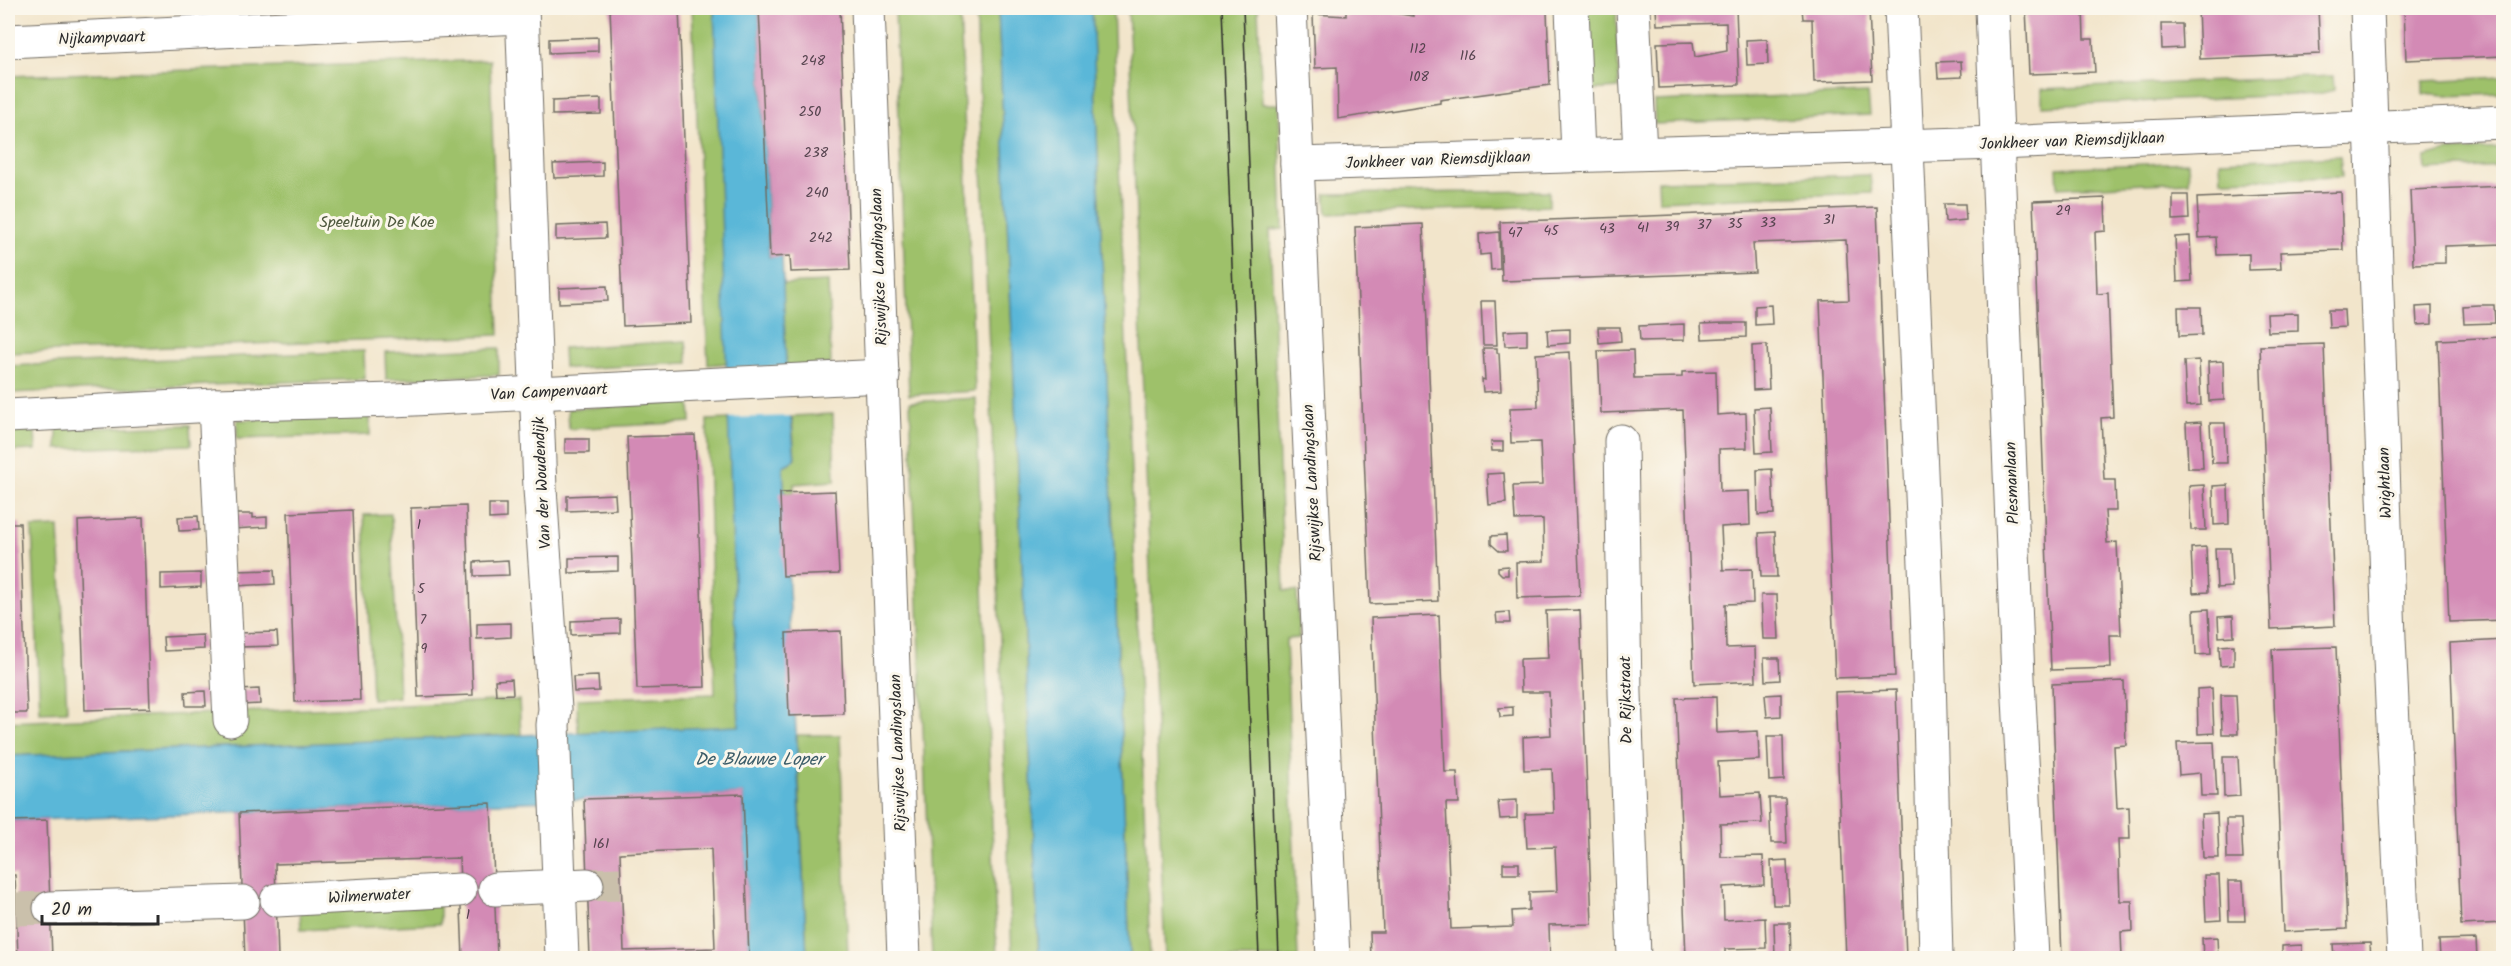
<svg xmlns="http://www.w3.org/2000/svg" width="2511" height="966" font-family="Kalam,sans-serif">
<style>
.green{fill:#9ec16b;stroke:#64764b;stroke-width:1.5}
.water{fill:#5ab7d8;stroke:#427182;stroke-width:1.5}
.pier{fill:#f2e5cb}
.building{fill:#d38ab5;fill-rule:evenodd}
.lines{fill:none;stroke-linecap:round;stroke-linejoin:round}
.minor-tunnel{stroke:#cac0ab;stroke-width:33;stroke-dasharray:33 16;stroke-linecap:butt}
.minor-casing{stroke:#716c63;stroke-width:35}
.minor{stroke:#fff;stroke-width:33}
.tram{stroke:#2b2b2b;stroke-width:1.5}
.labels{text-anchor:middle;stroke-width:6;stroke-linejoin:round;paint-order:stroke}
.number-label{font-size:14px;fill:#55434e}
.street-label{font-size:16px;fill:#2b2b2b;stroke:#fbf7ec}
.park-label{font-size:16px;fill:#4e583e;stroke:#fbf7ec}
.water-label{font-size:18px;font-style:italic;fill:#3b5c68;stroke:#fbf7ec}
</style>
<rect width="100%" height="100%" fill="#fbf7ec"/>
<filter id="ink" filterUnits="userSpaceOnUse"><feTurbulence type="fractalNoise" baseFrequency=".0167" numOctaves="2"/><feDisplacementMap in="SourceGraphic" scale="12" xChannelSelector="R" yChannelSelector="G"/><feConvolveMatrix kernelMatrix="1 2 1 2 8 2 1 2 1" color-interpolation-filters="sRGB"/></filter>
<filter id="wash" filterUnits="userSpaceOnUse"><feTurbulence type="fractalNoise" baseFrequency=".008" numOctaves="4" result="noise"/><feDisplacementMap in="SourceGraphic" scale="24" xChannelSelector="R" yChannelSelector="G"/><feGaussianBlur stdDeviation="1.35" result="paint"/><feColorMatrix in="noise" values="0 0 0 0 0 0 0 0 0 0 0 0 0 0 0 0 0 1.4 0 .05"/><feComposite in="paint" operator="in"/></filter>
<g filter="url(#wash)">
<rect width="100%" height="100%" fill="#f2e5cb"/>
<g class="green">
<polygon points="692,8 714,8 728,363 708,365"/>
<polygon points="895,8 960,8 975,391 909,395"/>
<polygon points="976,8 998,8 1039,958 1012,958"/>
<polygon points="1092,8 1113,8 1150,958 1130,958"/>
<polygon points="1128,8 1258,8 1262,104 1279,104 1283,229 1270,230 1284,591 1297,591 1299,638 1286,639 1298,958 1165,958"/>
<polygon points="1586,8 1616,8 1619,88 1589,90"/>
<polygon points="490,60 499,335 8,353 8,76"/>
<polygon points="2333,76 2334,90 2318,94 2042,106 2042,89"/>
<polygon points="2503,77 2503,94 2445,96 2423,94 2423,81"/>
<polygon points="1868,93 1870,115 1655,124 1654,101"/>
<polygon points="2503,148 2503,166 2426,170 2425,157 2448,151"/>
<polygon points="2340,156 2342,177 2221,180 2220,161"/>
<polygon points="2188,162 2189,182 2058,188 2057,168"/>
<polygon points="1870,175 1872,193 1659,201 1658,181"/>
<polygon points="1549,191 1549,206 1327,214 1325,194"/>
<polygon points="828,282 831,364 786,367 782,284"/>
<polygon points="686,341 688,363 573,369 564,367 563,348"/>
<polygon points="499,348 499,375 386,379 385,352"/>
<polygon points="364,351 365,379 8,393 8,366"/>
<polygon points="976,398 997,958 932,958 910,402"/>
<polygon points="690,402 691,422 569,429 568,409"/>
<polygon points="833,414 835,481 794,484 794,493 784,493 783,466 795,460 792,416"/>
<polygon points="370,415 370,435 237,439 237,420"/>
<polygon points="730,419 739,727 578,733 577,699 715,694 707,420"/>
<polygon points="190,425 191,445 57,449 57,429"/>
<polygon points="35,431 36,450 8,451 8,432"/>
<polygon points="391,514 399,697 372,699 364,515"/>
<polygon points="59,527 67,711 40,712 32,528"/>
<polygon points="519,700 521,735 8,756 8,722"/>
<polygon points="797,735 840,735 848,958 807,958"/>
<polygon points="440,905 440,924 301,930 300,911"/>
</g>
<g class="water">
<polygon points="714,8 759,8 769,257 782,256 786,367 795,460 783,466 807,958 749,958 743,794 8,821 8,756 739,726"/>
<polygon points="998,8 1092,8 1130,958 1039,958"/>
</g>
<polygon class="pier" points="789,366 795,416 727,418 725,368"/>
<g id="blocks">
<g class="building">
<polygon points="610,8 679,8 691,323 623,326"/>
<polygon points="759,8 840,8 850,270 791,272 790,256 770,257"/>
<polygon points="1346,8 1365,8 1413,16 1412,8 1447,8 1478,13 1478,8 1526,8 1547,12 1550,85 1440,100 1440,103 1338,119 1337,67 1315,68 1313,14 1346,16"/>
<polygon points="1656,8 1736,8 1739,85 1659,88 1657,43 1693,42 1695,57 1727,51 1726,23 1657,25"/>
<polygon points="1802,8 1869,8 1872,80 1814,82 1812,19 1803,19"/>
<polygon points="2026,8 2083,8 2084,39 2093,39 2095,72 2029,74"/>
<polygon points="2198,8 2318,8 2320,54 2200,59"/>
<polygon points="2404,8 2504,8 2504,56 2406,60"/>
<polygon points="2161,24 2182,24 2183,48 2162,49"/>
<polygon points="598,37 598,51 549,53 549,39"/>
<polygon points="1767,39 1768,64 1747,65 1746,40"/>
<polygon points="1961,61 1962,77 1938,78 1937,62"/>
<polygon points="601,99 601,114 552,115 552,101"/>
<polygon points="603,162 603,176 554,178 553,164"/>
<polygon points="2504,186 2504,244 2445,246 2445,263 2413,264 2410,190"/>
<polygon points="2341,192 2343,250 2280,252 2281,269 2249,270 2249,254 2217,255 2216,237 2199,238 2197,198"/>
<polygon points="2173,195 2188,195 2189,219 2173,220"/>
<polygon points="2105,198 2106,231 2095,232 2096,262 2097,294 2108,293 2113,417 2101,418 2104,480 2115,480 2116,511 2105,511 2107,543 2117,542 2121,635 2110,635 2111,668 2051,670 2033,201"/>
<polygon points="1944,204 1965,204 1966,220 1945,222"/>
<polygon points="1877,207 1895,676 1835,678 1820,301 1849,300 1846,240 1753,243 1755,272 1502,281 1500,222"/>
<polygon points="605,224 606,238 556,240 556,226"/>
<polygon points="1423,224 1438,601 1370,604 1355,227"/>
<polygon points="1499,232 1500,269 1491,270 1490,254 1480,255 1479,234"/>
<polygon points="2190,236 2192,281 2177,282 2175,237"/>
<polygon points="607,286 608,301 559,303 559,288"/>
<polygon points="1481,301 1495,301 1497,345 1483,345"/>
<polygon points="1771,305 1772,324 1755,325 1755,306"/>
<polygon points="2478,305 2494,305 2495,323 2464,324 2463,306"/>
<polygon points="2432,306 2432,324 2417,325 2416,307"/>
<polygon points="2178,307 2201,307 2202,335 2179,336"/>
<polygon points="2328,310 2344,310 2345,327 2329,328"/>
<polygon points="2298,313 2298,331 2268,332 2267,314"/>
<polygon points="1724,323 1746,323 1746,337 1702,339 1701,324"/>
<polygon points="1684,324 1684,340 1640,341 1639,326"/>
<polygon points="1598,327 1620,327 1621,341 1599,343"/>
<polygon points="1570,329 1570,343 1548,345 1547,330"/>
<polygon points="1527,330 1527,345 1505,346 1504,331"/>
<polygon points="2502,337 2504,620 2449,622 2438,340"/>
<polygon points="2324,344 2335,626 2271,629 2260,346"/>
<polygon points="1767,345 1769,389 1753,390 1752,346"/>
<polygon points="1483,348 1497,348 1497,353 1499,353 1501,391 1483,392 1482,379 1485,380"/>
<polygon points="1633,350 1634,378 1682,377 1682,372 1716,371 1717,415 1746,413 1747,448 1719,449 1720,492 1749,491 1750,525 1721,527 1723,570 1752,569 1753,603 1725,604 1726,648 1755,647 1756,681 1694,684 1683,410 1601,413 1598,351"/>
<polygon points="1570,352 1580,596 1517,598 1516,562 1544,561 1543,519 1515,520 1513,486 1542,485 1540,442 1511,443 1510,408 1538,407 1536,354"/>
<polygon points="2199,360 2201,405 2186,406 2184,361"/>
<polygon points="2223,361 2224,400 2209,401 2208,362"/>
<polygon points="1770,407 1772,452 1756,453 1754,408"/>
<polygon points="2201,422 2203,468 2188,468 2186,423"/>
<polygon points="2210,423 2225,423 2227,463 2212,463"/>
<polygon points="695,435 705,687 637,689 627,437"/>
<rect x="565" y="439" width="24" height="14"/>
<polygon points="1491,442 1503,442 1503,451 1492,451"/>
<polygon points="1772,469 1774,514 1758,515 1757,470"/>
<polygon points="1504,473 1506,503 1489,505 1487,474"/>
<polygon points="2204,485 2206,530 2191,530 2189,486"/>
<polygon points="2228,485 2229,524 2214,525 2213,486"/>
<polygon points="835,491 839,574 783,576 780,493"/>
<polygon points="615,494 616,509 567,511 567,496"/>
<polygon points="489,504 506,504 506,518 489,519"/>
<polygon points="466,506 473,695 418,697 411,508"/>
<polygon points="353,510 360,700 295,702 288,513"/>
<polygon points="233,514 253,514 253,518 267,517 267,527 233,529"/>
<polygon points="198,516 199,530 179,531 178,517"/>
<polygon points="143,518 150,708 85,710 78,521"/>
<polygon points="8,523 20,523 27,713 8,713"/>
<polygon points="1775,532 1777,577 1761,577 1759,533"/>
<polygon points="1506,535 1507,551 1499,551 1491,544 1491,536"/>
<polygon points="2206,547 2208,592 2193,593 2191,548"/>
<polygon points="2215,548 2230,548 2232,587 2217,588"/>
<polygon points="618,557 618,571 569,573 569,558"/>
<polygon points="508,560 509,575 474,576 474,562"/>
<polygon points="1508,566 1508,575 1502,575 1498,571 1498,567"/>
<polygon points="274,570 275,584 235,586 235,571"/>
<polygon points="201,573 201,587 161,589 161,574"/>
<polygon points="1761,595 1777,595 1779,639 1763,639"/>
<polygon points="2209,609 2211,654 2196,655 2194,610"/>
<polygon points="1580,610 1592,924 1549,925 1550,958 1371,958 1370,932 1383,932 1371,618 1439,615 1445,772 1457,772 1459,803 1446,803 1451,929 1513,927 1512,911 1529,910 1529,892 1557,891 1555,847 1527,848 1525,814 1554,813 1552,769 1524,770 1523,737 1551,735 1549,692 1521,692 1520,659 1548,658 1546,611"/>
<polygon points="1509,612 1510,623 1497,623 1496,613"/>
<polygon points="2233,616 2234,636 2219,637 2218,617"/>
<polygon points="620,619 620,633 571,635 571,621"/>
<polygon points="511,623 511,637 477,639 477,624"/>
<polygon points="841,631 844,714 789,716 786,633"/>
<polygon points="277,632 278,646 238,647 237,633"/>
<polygon points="203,635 204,649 164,651 163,637"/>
<polygon points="2504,640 2504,923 2461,925 2450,643"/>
<polygon points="2234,645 2234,665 2220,666 2219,646"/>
<polygon points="2336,647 2347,929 2283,932 2272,649"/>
<polygon points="1764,658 1779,658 1780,680 1765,681"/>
<polygon points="598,676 599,691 574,692 573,677"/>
<polygon points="512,679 513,694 496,695 495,680"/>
<polygon points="2124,681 2126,745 2114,746 2117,808 2129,807 2130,839 2118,839 2120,901 2132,901 2133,931 2121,932 2122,958 2062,958 2052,684"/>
<polygon points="2212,688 2214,733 2198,734 2197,689"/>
<polygon points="259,689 260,704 240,705 239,690"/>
<polygon points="1896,690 1906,958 1846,958 1835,692"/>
<polygon points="205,691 206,706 186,706 185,692"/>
<polygon points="1781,694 1781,716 1767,717 1765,695"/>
<polygon points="2221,695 2236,695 2238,734 2222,734"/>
<polygon points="1716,697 1717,733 1758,731 1759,760 1718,762 1720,795 1760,793 1762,823 1720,824 1721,857 1763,856 1764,885 1723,887 1724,920 1765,918 1766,948 1725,949 1725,958 1686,958 1676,698"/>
<polygon points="1513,707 1513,716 1500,717 1499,708"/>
<polygon points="1767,736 1783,736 1784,780 1769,781"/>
<polygon points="2214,742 2217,796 2201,796 2200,773 2179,775 2177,743"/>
<polygon points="2223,757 2238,757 2240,796 2224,797"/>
<path d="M743,794l6,164h-159l-6,-159zM711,849l4,99 -91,3 -4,-98z"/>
<polygon points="1769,798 1785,798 1787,843 1771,843"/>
<polygon points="1517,800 1517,818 1500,819 1498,801"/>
<polygon points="491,803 497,958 463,958 459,858 275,864 278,958 245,958 239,813"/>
<polygon points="2217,813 2219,858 2203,858 2201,814"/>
<polygon points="2226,819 2241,819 2243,859 2227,859"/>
<polygon points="47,820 52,958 18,958 15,875 8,875 8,821"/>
<polygon points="1787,860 1789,905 1773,905 1771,861"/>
<rect x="1503" y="863" width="16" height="11"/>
<polygon points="2204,875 2219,875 2221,920 2206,921"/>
<polygon points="2228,881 2243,881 2245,921 2229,921"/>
<polygon points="1774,923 1790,923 1791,958 1775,958"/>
<polygon points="2217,937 2218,958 2203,958 2202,938"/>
<polygon points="2476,939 2477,958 2440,958 2439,940"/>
<polygon points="2370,943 2371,958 2334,958 2333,944"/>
<polygon points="2302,945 2302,958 2282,958 2282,946"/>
</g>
</g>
</g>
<g filter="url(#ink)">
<use href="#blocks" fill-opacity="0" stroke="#716c63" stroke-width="1.5"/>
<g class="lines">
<g class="minor-tunnel">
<polyline points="587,885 621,884"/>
<polyline points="16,909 50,908"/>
</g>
<defs>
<g id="minor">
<polyline points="522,8 540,489 555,709 553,725 562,958"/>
<polyline points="868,8 904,958"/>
<polyline points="1290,8 1333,958"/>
<polyline points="1572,8 1578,154"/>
<polyline points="1633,8 1640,153"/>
<polyline points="1901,8 1928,634 1936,958"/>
<polyline points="1992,8 2018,678 2032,958"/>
<polyline points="2367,8 2389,638 2404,958"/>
<polyline points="8,41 522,17"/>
<polyline points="1297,164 1998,143 2504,122"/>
<polyline points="215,405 230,720"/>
<polyline points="8,416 215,405 394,400 883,376"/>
<polyline points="1621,441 1625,693 1634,958"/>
<polyline points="495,889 587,885"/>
<polyline points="277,900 460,890"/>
<polyline points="50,908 243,902"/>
</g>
</defs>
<use href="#minor" class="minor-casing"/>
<use href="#minor" class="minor"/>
<g class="tram">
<polyline points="1222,8 1259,958"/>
<polyline points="1243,8 1279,958"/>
</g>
</g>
</g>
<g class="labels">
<g class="number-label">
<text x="1418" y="53">112</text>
<text x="1468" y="60">116</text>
<text x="813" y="65">248</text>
<text x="1419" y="81">108</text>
<text x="810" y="116">250</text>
<text x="816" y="157">238</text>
<text x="817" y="197">240</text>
<text x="2063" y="215">29</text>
<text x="1829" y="224">31</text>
<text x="1768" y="227">33</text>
<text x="1735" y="228">35</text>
<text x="1704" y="229">37</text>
<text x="1672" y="231">39</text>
<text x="1643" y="232">41</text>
<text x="1607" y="233">43</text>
<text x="1551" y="235">45</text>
<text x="1515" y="237">47</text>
<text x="821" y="242">242</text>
<text x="419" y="529">1</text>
<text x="421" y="593">5</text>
<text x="423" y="624">7</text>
<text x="424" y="653">9</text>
<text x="601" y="848">161</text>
<text x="468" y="919">1</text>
</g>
<g class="street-label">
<text transform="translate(102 37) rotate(-2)" y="6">Nijkampvaart</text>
<text transform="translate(2072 140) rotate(-2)" y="6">Jonkheer van Riemsdijklaan</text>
<text transform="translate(1438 159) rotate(-2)" y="6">Jonkheer van Riemsdijklaan</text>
<text transform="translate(878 267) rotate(-92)" y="6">Rijswijkse Landingslaan</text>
<text transform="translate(549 391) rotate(-3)" y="6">Van Campenvaart</text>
<text transform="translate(541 483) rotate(-93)" y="6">Van der Woudendijk</text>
<text transform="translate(1311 483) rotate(-93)" y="6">Rijswijkse Landingslaan</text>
<text transform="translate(2011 483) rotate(-92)" y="6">Plesmanlaan</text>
<text transform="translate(2384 483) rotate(-92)" y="6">Wrightlaan</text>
<text transform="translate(1625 700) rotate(-91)" y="6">De Rijkstraat</text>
<text transform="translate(897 753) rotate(-92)" y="6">Rijswijkse Landingslaan</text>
<text transform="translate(369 895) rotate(-3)" y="6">Wilmerwater</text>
</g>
<g class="park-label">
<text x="377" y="227">Speeltuin De Koe</text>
</g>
<g class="water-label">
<text x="759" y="765">De Blauwe Loper</text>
</g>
</g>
<rect width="2511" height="966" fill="none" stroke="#fbf7ec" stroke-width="30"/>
<path d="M42 915v9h116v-9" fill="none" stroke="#2b2b2b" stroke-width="3"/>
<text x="51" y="915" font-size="18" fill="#2b2b2b" stroke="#fbf7ec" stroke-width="4.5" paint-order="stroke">20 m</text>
</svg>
